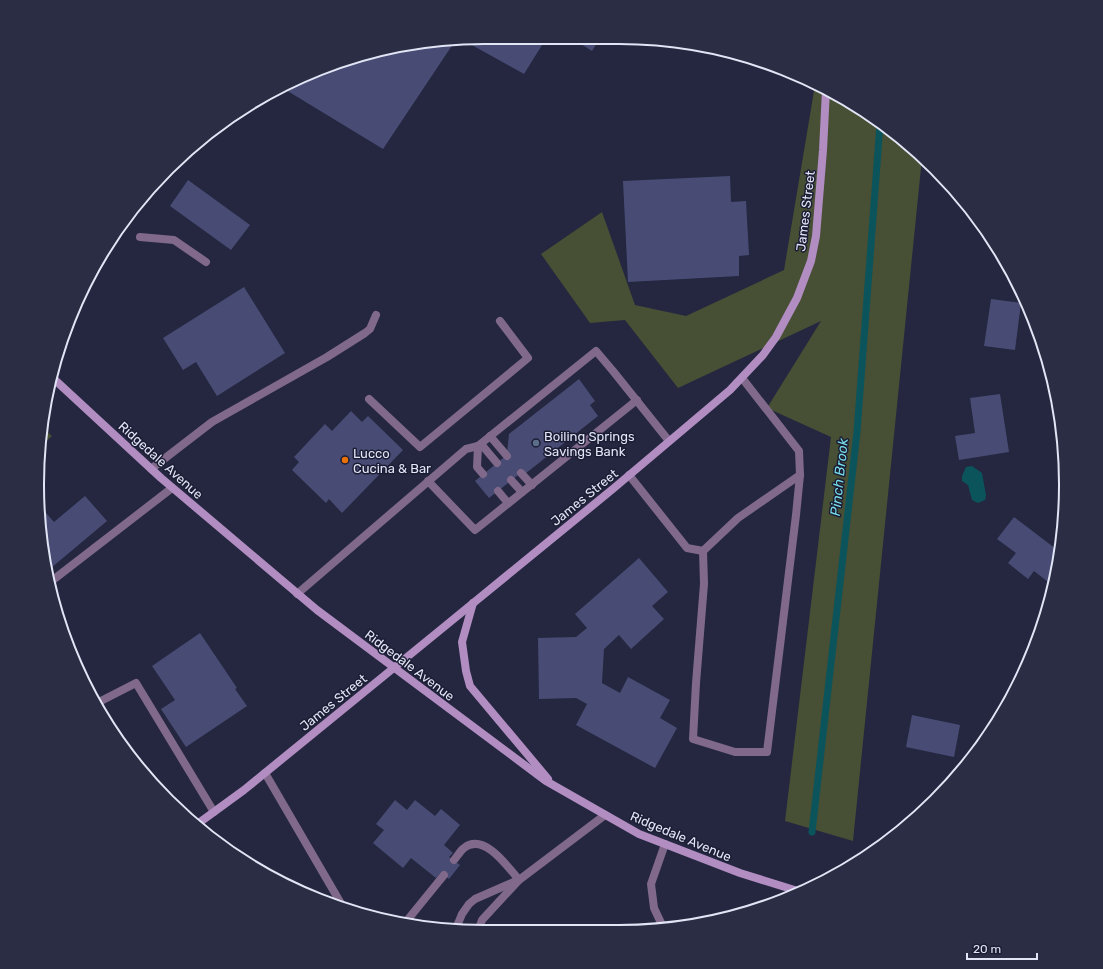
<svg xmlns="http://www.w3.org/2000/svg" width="1103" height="969" font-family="Rubik,sans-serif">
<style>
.green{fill:#474f35}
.water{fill:#0c545b}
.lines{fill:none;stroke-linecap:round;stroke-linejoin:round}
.stream{stroke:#0c545b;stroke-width:7}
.building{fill:#484c74}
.lane{stroke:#80698a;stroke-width:8}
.secondary{stroke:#b18dc2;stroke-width:8}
.service-dot{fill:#5c6f8a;stroke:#1b1d35;stroke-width:1.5}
.food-dot{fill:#e8710a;stroke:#1b1d35;stroke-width:1.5}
.labels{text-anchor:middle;stroke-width:3;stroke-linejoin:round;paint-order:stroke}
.street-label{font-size:13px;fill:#e2e5f5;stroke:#1b1d35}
.poi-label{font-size:13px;fill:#e2e5f5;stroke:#1b1d35;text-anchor:start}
.water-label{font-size:14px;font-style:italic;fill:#77dce8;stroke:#1b1d35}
.rim{fill:none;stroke:#e2e5f5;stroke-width:2}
</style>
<rect width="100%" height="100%" fill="#24273f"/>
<g class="green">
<polygon points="815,85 842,97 914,148 922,158 853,841 785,821 831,437 767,408 821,321 678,388 625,320 590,323 541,254 602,212 635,305 686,316 784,270"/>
<polygon points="44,429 52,436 42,445"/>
</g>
<polygon class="water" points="972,466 982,473 986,495 985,500 978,503 972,500 968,485 962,481 962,476 966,467"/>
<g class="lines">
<polyline class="stream" points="812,832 857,432 880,124"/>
</g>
<g class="building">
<polygon points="485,37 547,37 524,74 463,40"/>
<polygon points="570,37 597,38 600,38 592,51"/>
<polygon points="455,41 383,149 281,87 286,83 369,52"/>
<polygon points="730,176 731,202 746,201 749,255 739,256 739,276 628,282 623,181"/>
<polygon points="188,180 250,225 231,250 170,206"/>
<polygon points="244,287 285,353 217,396 196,362 183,370 163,338"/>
<polygon points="991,299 1021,303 1015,350 984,346"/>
<polygon points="579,379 595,401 590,405 598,416 525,474 522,472 489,498 475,481 508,454 507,453 509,434"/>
<polygon points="1000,394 1009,452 959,460 955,436 975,433 970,398"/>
<polygon points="351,411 362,422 368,416 403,450 342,513 329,499 326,503 292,470 299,462 294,457 325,424 332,431"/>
<polygon points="85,496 107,521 51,568 46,562 38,514 39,505 54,522"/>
<polygon points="1014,517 1060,552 1052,585 1034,571 1028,579 1008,563 1016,553 997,539"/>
<polygon points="639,558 668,592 652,606 664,619 631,649 619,635 604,649 602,683 620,693 628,677 670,700 660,718 677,728 655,768 576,725 587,704 576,698 539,699 538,638 576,637 587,628 575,614"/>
<polygon points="200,633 237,688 235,689 247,706 186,747 161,709 175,700 152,666"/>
<polygon points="912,715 960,725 954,757 906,747"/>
<polygon points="395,800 407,810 415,800 435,816 441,809 460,825 444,845 453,853 449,857 460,865 449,879 441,873 436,878 411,858 403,868 373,843 384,830 376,824"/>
</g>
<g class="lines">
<g class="lane">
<polyline points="140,237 174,240 206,262"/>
<polyline points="369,399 420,447 528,358 500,321"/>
<polyline points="490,436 507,456"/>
<polyline points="481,444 497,463"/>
<polyline points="478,446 477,467 483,474"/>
<polyline points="151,469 212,422 327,357 365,333 370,329 376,315"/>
<polyline points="521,473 532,485"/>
<polyline points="629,475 687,548 703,551 738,518 800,475"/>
<polyline points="511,480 522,492"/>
<polyline points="428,481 475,530 637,400"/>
<polyline points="498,491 508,503"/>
<polyline points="703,551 704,584 696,683 693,739 735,752 767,752 796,515 800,475 799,451 742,378"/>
<polyline points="49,583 172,488"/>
<polyline points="297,594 466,449 478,446 596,351 613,371 669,441"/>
<polyline points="95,704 136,683 214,812"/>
<polyline points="265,773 343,907"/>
<polyline points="199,823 203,831"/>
<polyline points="665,844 651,884 654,908 662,925 665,928"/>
<path d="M454,860c3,-3 6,-9 10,-12 20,-16 44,19 55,32"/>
<polyline points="405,923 444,875"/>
<polyline points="456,931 457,926 462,914 469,904 475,899 516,881"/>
<polyline points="478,931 482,920 519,880 605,815"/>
</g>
<g class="secondary">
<polyline points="52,375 55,380 161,478 317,610 546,781 639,834 740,873 801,892"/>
<polyline points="473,603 462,642 466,671 470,686 548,779"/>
<polyline points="196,825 244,790 439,631 614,488 730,390 763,355 776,337 797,298 811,261 816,236 823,150 826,90"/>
</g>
</g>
<circle class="service-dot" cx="536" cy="443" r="4"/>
<circle class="food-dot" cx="345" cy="460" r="4"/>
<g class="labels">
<g class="street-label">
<text transform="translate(805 211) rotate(-83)" y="5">James Street</text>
<text transform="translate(161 460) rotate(42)" y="5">Ridgedale Avenue</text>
<text transform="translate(584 497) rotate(-39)" y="5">James Street</text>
<text transform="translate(410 665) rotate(37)" y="5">Ridgedale Avenue</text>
<text transform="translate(333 702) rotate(-39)" y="5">James Street</text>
<text transform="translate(681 836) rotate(23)" y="5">Ridgedale Avenue</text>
</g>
<g class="poi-label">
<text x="544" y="441">Boiling Springs<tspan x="544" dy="15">Savings Bank</tspan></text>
<text x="353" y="458">Lucco<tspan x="353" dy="15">Cucina &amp; Bar</tspan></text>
</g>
<g class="water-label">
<text transform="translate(839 477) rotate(-84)" y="5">Pinch Brook</text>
</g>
</g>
<path d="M0 0H1103V969H0ZM484 44H619A440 440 0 0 1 1059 484V485A440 440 0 0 1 619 925H484A440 440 0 0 1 44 485V484A440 440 0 0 1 484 44Z" fill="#2b2d44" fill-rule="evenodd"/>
<path class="rim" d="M484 44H619A440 440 0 0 1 1059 484V485A440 440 0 0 1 619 925H484A440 440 0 0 1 44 485V484A440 440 0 0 1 484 44Z"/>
<path d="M967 953v6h70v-6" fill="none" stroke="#e2e5f5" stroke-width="2"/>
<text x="973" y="953" font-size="12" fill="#e2e5f5" stroke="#1b1d35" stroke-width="3" paint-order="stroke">20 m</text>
</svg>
